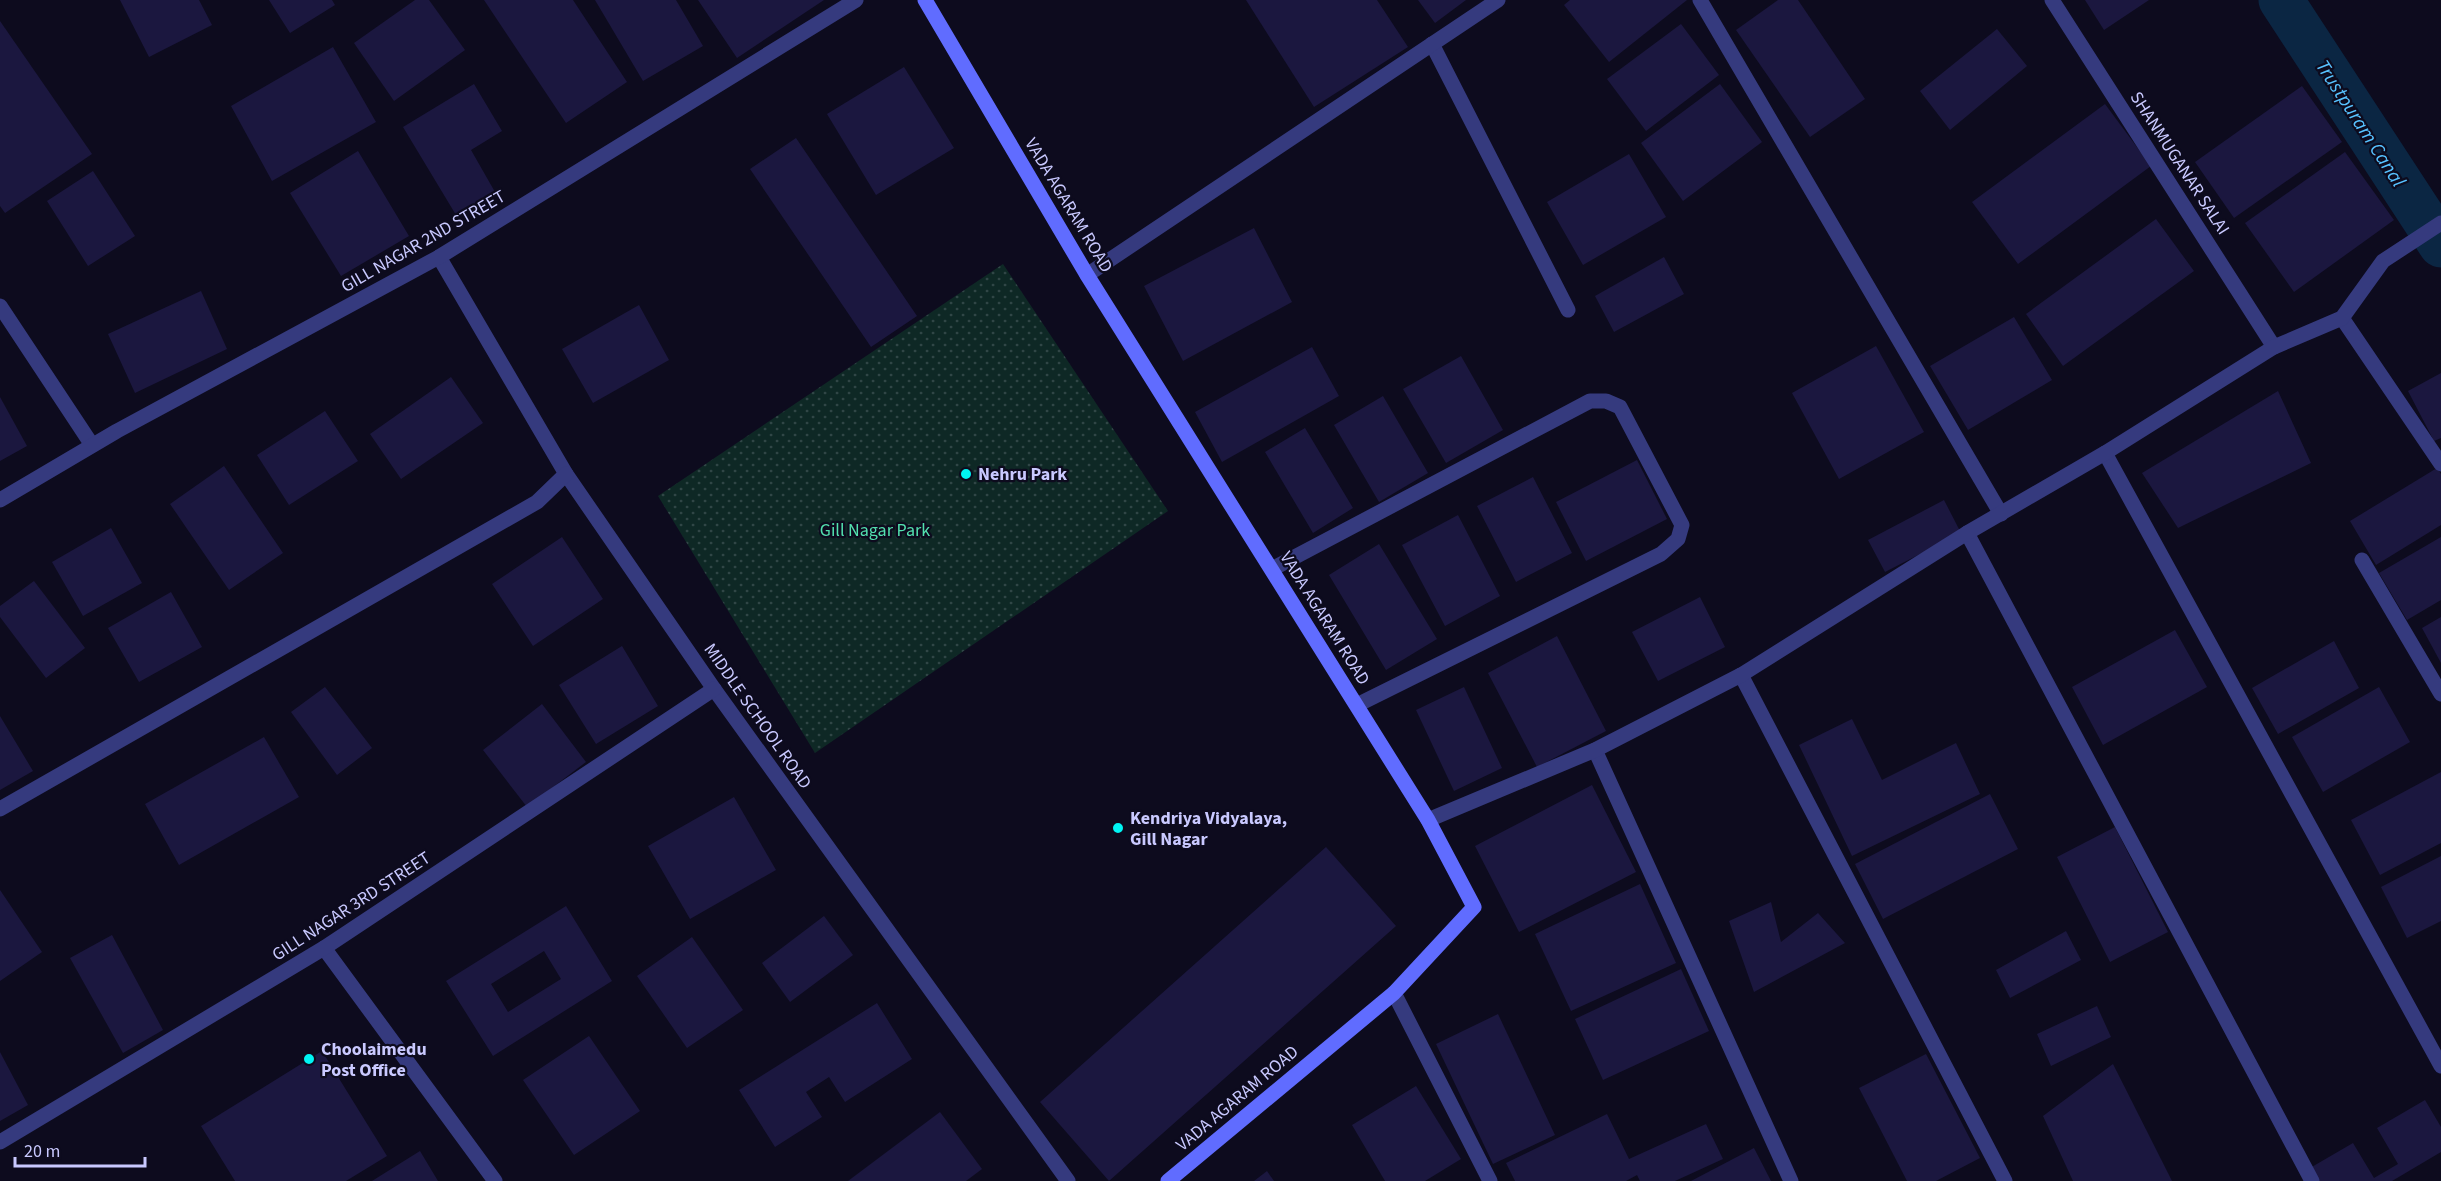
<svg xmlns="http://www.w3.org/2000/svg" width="2441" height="1181" font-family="'Source Sans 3',sans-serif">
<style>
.green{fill:url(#green-dots)}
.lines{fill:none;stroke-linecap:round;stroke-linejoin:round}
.canal{stroke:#0b2643;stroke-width:45}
.building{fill:#1b173f;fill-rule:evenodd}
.street{stroke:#353a7e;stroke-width:15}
.secondary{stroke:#606cff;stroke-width:15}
.poi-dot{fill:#00f4f3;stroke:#0d0b1e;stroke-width:2}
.labels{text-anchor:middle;stroke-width:4.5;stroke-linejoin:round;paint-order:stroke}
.street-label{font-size:18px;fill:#c9c9ff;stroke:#0d0b1e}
.poi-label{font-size:18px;font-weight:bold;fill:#c9c9ff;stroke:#0d0b1e;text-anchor:start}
.park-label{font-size:18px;fill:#53e1af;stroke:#0d0b1e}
.water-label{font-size:20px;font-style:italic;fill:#57c2ff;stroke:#0d0b1e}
</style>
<defs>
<pattern id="green-dots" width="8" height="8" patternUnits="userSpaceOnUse" patternTransform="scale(1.5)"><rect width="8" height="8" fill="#0e2825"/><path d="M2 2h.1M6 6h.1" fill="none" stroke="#304646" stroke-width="1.8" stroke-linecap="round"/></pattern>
</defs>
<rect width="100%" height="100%" fill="#0d0b1e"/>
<polygon class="green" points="1003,264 1168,511 815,753 658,496"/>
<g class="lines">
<polyline class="canal" points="2281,0 2441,245"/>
</g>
<g class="building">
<polygon points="120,0 199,0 212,25 149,57"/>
<polygon points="269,0 332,0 335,5 290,33"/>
<polygon points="415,0 429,0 465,50 394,101 354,43"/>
<polygon points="484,0 573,0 627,82 566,123"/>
<polygon points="595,0 676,0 703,46 643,81"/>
<polygon points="698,0 824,0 737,58"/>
<polygon points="1246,0 1377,0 1408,47 1314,107"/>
<polygon points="1418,0 1466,0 1435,23"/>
<polygon points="1570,0 1687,0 1609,62 1564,5"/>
<polygon points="1778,0 1798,0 1865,99 1810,137 1736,30"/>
<polygon points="2085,0 2149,0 2104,30"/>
<polygon points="0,21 92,154 5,213 0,206"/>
<polygon points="1681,24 1719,75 1646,131 1607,79"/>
<polygon points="1997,29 2027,66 1950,130 1920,91"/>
<polygon points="333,47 376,122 272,181 231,106"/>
<polygon points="904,67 954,148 876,195 827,114"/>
<polygon points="474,84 502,131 471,150 495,192 456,215 403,127"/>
<polygon points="1720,84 1762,142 1683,201 1641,143"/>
<polygon points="2302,86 2342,142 2234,218 2195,162"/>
<polygon points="2105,104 2151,166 2018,264 1972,202"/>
<polygon points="796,138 917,316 871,347 750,169"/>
<polygon points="358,151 409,236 341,276 290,193"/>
<polygon points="2345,152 2394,220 2294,292 2245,223"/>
<polygon points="1629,154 1666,217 1583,265 1547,202"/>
<polygon points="93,171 135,236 88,266 47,201"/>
<polygon points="2156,219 2194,271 2063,366 2026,314"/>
<polygon points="1254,228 1292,302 1183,361 1144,286"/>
<polygon points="1664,257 1684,294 1614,332 1595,296"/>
<polygon points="201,291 227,349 135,393 108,334"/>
<polygon points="639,305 669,360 593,403 562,349"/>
<polygon points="2014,317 2052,380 1968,430 1930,366"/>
<polygon points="1876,346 1924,432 1839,479 1792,393"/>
<polygon points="1312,347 1339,396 1222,462 1195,412"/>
<polygon points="1461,356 1503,430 1446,463 1403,389"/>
<polygon points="2441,373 2441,438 2434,441 2408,391"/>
<polygon points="451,377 483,423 401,479 370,434"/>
<polygon points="2278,391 2311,463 2178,528 2142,473"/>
<polygon points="1383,396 1428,473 1379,502 1334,425"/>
<polygon points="0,397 27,446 0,461"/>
<polygon points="325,411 358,461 289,505 257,455"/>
<polygon points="1305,428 1353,508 1313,533 1265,452"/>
<polygon points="1637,460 1667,519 1586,561 1556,502"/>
<polygon points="224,466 283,553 229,590 170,504"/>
<polygon points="2437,468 2441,474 2441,525 2376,565 2350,521"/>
<polygon points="1533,477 1572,553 1516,582 1477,506"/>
<polygon points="1944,500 1961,533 1885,572 1868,540"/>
<polygon points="1458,515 1500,596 1445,626 1402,545"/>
<polygon points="111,528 142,583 83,616 52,562"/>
<polygon points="562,537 603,599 533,646 492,584"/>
<polygon points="2441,537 2441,600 2407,620 2379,573"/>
<polygon points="1379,544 1437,639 1386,670 1329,575"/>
<polygon points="34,581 85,648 46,678 0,617 0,606"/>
<polygon points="171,592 202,647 139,682 108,628"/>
<polygon points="1700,597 1725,647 1658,681 1632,632"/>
<polygon points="2441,617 2441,663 2422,628"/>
<polygon points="2175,630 2207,687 2103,745 2072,687"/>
<polygon points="1557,636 1606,731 1537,767 1488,673"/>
<polygon points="2334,641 2359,688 2278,734 2252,688"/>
<polygon points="622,646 658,706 596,744 559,685"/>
<polygon points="325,687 372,748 337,775 291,712"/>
<polygon points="1464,687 1502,768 1454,791 1416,710"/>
<polygon points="2379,687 2410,742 2323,792 2292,737"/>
<polygon points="542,704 586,762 527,807 483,750"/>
<polygon points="0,716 33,771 0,790"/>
<polygon points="1852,719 1882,780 1956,743 1980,794 1852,856 1799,745"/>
<polygon points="264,737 299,797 179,865 145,804"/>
<polygon points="2441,772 2441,843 2380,875 2351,820"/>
<polygon points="1592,785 1636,872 1519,932 1475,846"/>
<polygon points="1990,794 2018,849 1883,919 1855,864"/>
<polygon points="734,797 776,870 690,919 648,846"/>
<polygon points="2115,827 2168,932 2110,962 2057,857"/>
<polygon points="1326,847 1396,926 1109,1181 1040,1102"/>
<polygon points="2441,856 2441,921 2407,938 2381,887"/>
<polygon points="1640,884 1676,963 1571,1011 1535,934"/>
<polygon points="0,890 42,952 0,981"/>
<polygon points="1771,902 1781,942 1818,913 1845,943 1754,992 1729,921"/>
<path d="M566,906l46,75 -119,75 -47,-75zM544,951l17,28 -53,33 -17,-28z"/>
<polygon points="824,916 853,955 790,1002 762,963"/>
<polygon points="2066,931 2081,960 2010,998 1996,970"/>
<polygon points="112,935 163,1030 123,1053 70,958"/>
<polygon points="692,937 743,1010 687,1048 637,976"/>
<polygon points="1681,969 1709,1031 1603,1080 1575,1019"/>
<polygon points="877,1003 912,1059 845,1102 829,1077 806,1092 822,1117 775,1147 739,1090"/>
<polygon points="2097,1006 2111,1037 2051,1066 2037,1034"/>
<polygon points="1498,1014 1555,1135 1493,1164 1436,1044"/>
<polygon points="589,1036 640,1111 574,1155 523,1080"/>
<polygon points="322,1051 387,1156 346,1181 235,1181 201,1126"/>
<polygon points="0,1052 28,1105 0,1121"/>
<polygon points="1926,1054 1980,1158 1936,1181 1907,1181 1859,1088"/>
<polygon points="2113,1064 2172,1181 2073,1181 2043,1116"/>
<polygon points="1416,1086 1461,1159 1425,1181 1385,1181 1352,1125"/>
<polygon points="2425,1100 2441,1127 2441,1152 2392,1181 2317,1181 2310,1168 2353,1143 2374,1178 2398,1164 2377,1128"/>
<polygon points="940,1112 982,1169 966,1181 848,1181"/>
<polygon points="1607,1114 1629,1159 1706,1124 1723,1159 1675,1181 1640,1181 1637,1175 1626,1181 1515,1181 1506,1163"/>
<polygon points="1754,1148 1771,1181 1691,1181"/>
<polygon points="420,1151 438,1181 372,1181"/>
<polygon points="1267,1171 1274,1181 1254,1181"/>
</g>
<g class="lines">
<g class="street">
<polyline points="1700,0 2001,514"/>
<polyline points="2052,0 2274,347"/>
<polyline points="1432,44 1568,310"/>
<polyline points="439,257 566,474 714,689 1068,1181"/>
<polyline points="1087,275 1498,0"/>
<polyline points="0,306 92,445"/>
<polyline points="2342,318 2441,464"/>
<polyline points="2105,453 2441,1066"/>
<polyline points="0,500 117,431 439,257 856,0"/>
<polyline points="1967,533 2312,1181"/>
<polyline points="2362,560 2441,694"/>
<polyline points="1272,569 1590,401 1606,401 1620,407 1682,525 1678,539 1661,554 1357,705"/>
<polyline points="1741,675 2005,1181"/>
<polyline points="1595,750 1791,1181"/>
<polyline points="0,809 537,502 566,474"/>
<polyline points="1428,820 1595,750 1741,675 1967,533 2105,453 2274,347 2342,318 2383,261 2441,223"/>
<polyline points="324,948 495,1181"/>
<polyline points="1394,993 1490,1181"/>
<polyline points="0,1142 324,948 714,689"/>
</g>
<polyline class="secondary" points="925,0 1087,275 1428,820 1474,907 1394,993 1168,1181"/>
</g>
<g class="poi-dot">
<circle cx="966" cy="474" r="6"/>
<circle cx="1118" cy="828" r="6"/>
<circle cx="309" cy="1059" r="6"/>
</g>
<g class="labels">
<g class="street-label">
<text transform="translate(2180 163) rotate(57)" y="6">SHANMUGANAR SALAI</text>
<text transform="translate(1069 205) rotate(59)" y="6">VADA AGARAM ROAD</text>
<text transform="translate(423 241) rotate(-30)" y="6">GILL NAGAR 2ND STREET</text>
<text transform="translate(1325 618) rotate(58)" y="6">VADA AGARAM ROAD</text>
<text transform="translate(758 716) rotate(55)" y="6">MIDDLE SCHOOL ROAD</text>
<text transform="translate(351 906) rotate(-33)" y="6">GILL NAGAR 3RD STREET</text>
<text transform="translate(1237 1098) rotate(-40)" y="6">VADA AGARAM ROAD</text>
</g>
<g class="poi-label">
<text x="978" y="480">Nehru Park</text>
<text x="1130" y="824">Kendriya Vidyalaya,<tspan x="1130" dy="21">Gill Nagar</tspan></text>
<text x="321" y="1055">Choolaimedu<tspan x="321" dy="21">Post Office</tspan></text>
</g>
<g class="park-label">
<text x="875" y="536">Gill Nagar Park</text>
</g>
<g class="water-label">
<text transform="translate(2361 123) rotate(57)" y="7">Trustpuram Canal</text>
</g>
</g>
<path d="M15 1157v9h130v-9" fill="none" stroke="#c9c9ff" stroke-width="3"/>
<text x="24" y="1157" font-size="18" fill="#c9c9ff" stroke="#0d0b1e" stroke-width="4.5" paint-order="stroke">20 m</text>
</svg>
